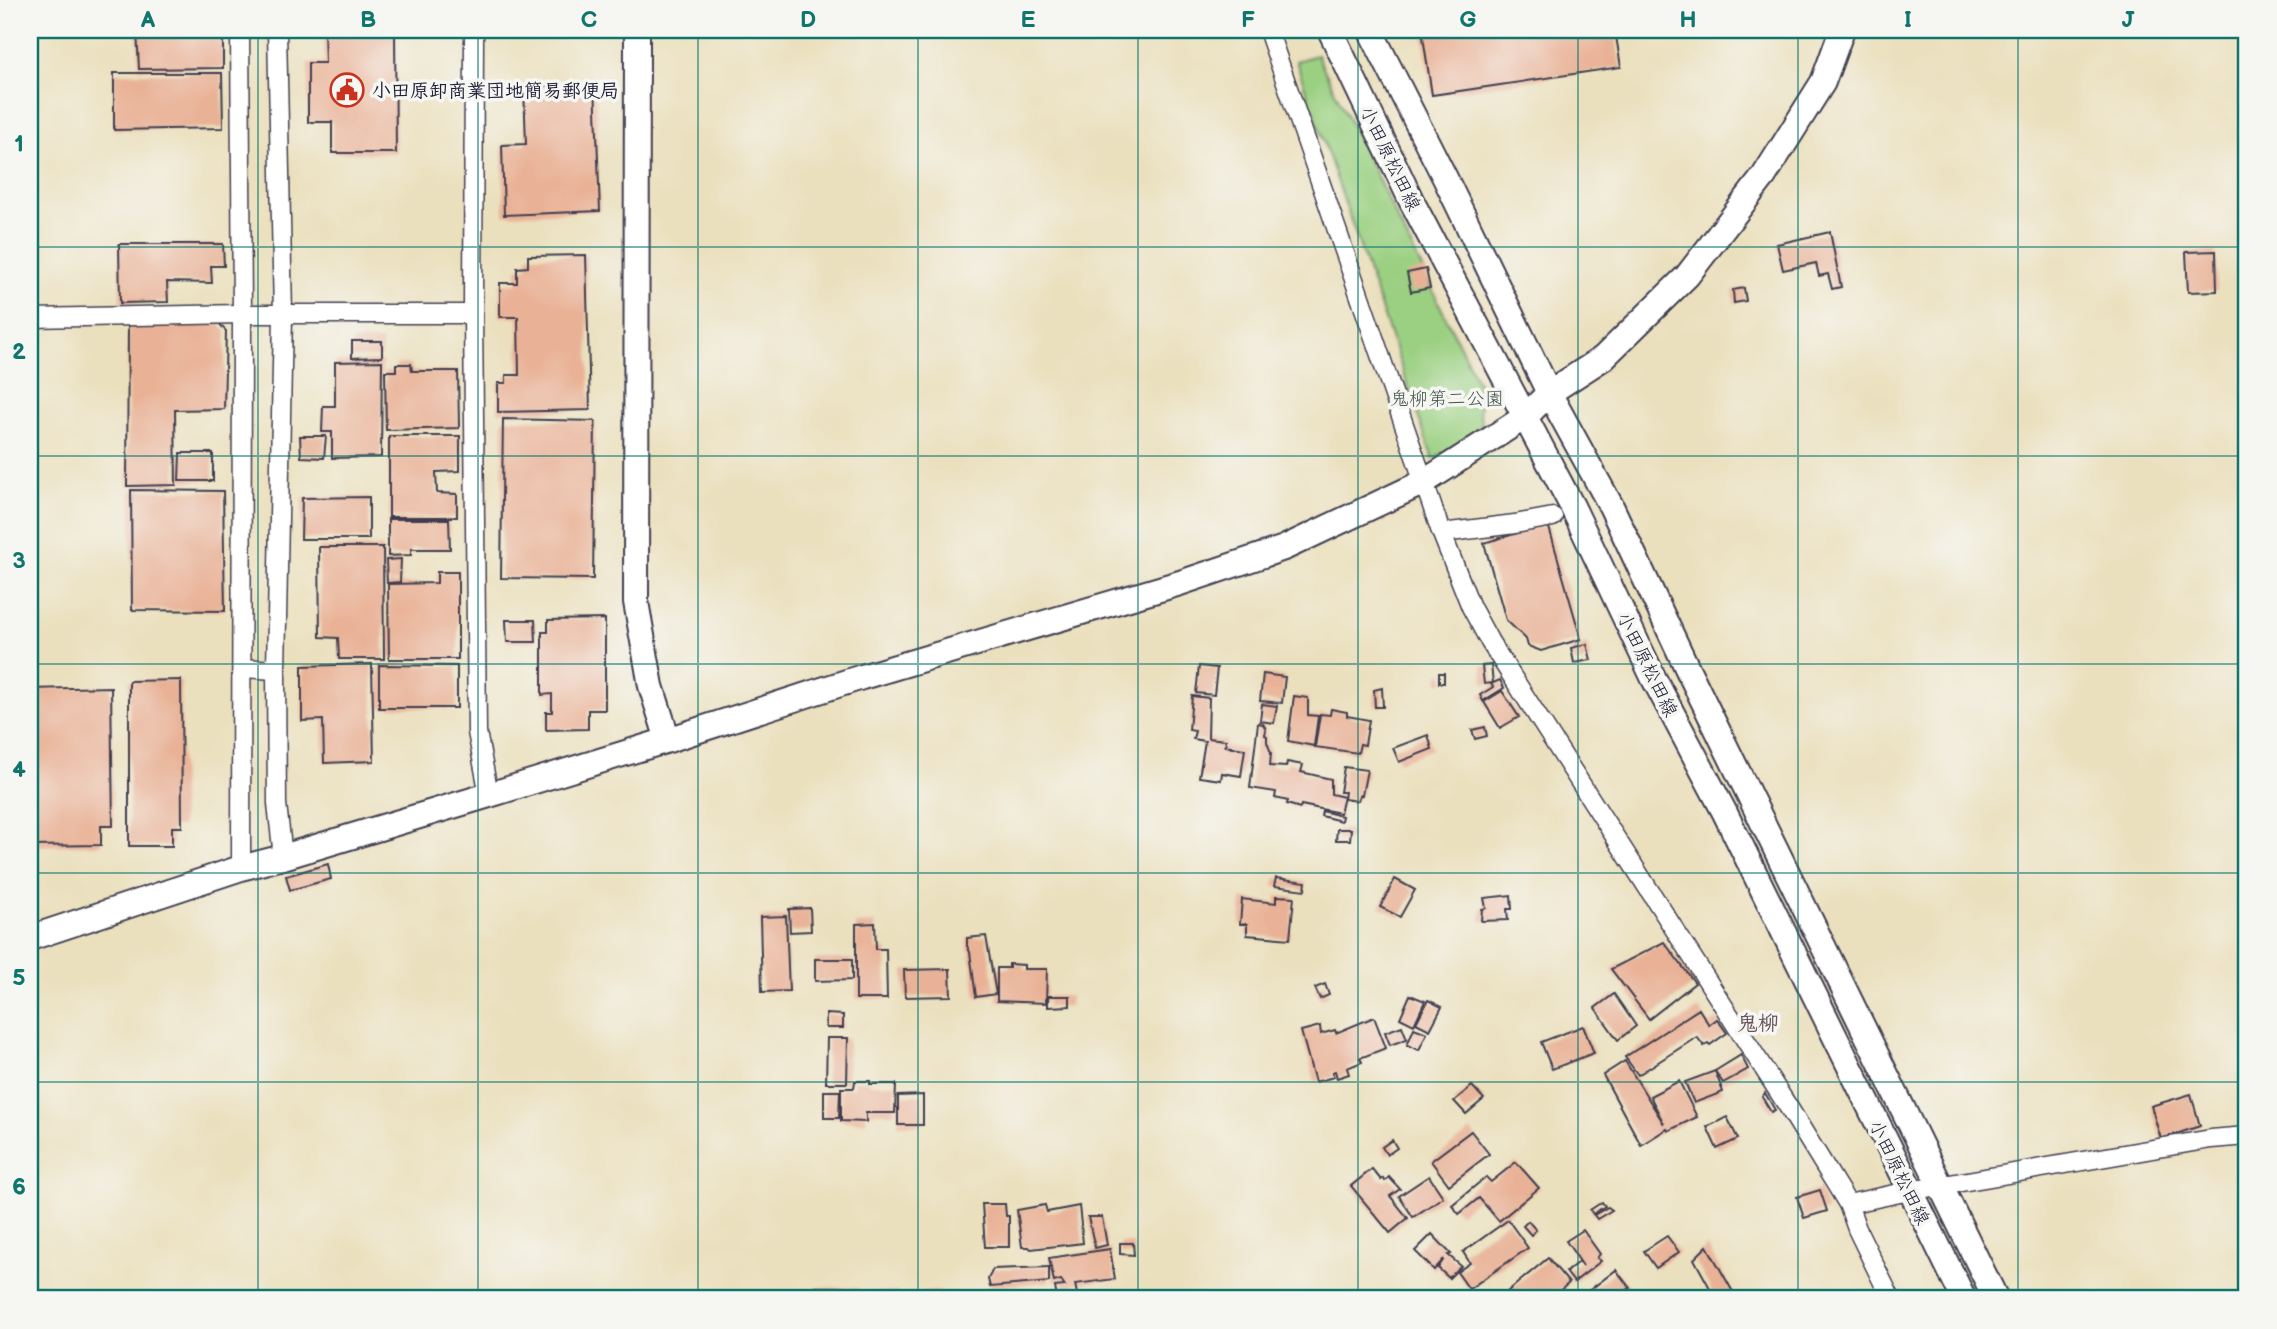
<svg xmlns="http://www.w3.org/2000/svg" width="2277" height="1329" font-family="'Balsamiq Sans','Klee One',sans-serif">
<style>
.green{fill:#9bd082;stroke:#5e795e;stroke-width:2}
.building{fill:#e9b297}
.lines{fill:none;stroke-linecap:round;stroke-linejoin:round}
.street-casing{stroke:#403e4f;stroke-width:21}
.secondary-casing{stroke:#403e4f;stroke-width:28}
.street{stroke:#fff;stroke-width:18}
.secondary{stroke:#fff;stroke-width:24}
.grid{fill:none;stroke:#0f766e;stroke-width:2;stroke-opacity:0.55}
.labels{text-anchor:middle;stroke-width:7;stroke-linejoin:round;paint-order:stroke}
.poi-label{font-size:19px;font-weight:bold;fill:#22223b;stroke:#f6f6f2;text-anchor:start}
.street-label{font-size:19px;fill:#22223b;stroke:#f6f6f2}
.park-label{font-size:19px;fill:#465650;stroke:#f6f6f2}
.neighbourhood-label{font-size:21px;font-weight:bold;fill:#68545b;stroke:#f6f6f2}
.neatline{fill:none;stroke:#0f766e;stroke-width:2.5}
.grid-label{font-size:23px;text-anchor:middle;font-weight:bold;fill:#0f766e}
</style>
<rect width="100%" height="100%" fill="#f6f6f2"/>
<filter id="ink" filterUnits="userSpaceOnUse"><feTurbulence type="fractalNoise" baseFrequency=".0143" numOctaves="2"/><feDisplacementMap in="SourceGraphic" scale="14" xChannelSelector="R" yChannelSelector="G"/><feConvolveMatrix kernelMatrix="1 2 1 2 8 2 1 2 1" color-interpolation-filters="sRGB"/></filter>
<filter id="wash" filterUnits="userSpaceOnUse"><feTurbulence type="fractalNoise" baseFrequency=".00686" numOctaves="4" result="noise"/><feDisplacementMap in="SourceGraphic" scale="28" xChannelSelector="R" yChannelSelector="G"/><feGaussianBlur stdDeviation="1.57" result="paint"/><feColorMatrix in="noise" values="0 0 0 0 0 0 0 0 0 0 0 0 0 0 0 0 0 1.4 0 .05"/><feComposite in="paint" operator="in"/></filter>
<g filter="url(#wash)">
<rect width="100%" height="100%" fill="#ebe0be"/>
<polygon class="green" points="1317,55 1484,395 1479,410 1483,430 1433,459 1296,61"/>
<g id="blocks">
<g class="building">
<polygon points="137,30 223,30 223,68 139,69"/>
<polygon points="324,30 395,30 396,153 332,153 332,122 308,122 308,63 325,63"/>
<polygon points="505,30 593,30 593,34 505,35"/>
<polygon points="1422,30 1615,30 1621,67 1432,95"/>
<polygon points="114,73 222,73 223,128 114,130"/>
<polygon points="595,84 600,211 504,215 502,145 526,144 524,87"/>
<polygon points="1830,232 1841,287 1832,289 1828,274 1819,276 1816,263 1783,270 1777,244"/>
<polygon points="119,244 223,244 224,266 211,266 212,283 167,282 168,302 120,303"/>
<polygon points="2216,251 2217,291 2188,292 2186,252"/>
<polygon points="586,255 590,410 498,412 498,383 506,383 506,375 519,375 518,317 500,317 500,283 517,283 517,268 528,267 528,256"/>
<polygon points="1426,269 1430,288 1411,292 1407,273"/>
<polygon points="1744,288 1746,301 1734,303 1733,290"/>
<polygon points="218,322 226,331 224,409 175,410 176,485 127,486 128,323"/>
<polygon points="352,341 382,341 382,357 352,358"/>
<polygon points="382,361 381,457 332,458 332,432 322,432 323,406 335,406 335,362"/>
<polygon points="396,364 411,364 412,371 458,371 459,428 386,430 385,371 396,371"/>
<polygon points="503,419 595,421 593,579 501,578"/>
<polygon points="300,436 326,436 324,458 301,457"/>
<polygon points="389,436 460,436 460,471 436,472 437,493 457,494 457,517 389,517"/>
<polygon points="180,453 213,453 213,481 179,481"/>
<polygon points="131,490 223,491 225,611 132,610"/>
<polygon points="369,497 369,539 301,539 302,498"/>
<polygon points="388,519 449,519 450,549 411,549 411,555 388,556"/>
<polygon points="1548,524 1581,639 1541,651 1528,646 1526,639 1506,620 1484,543"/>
<polygon points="319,547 383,547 384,659 339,659 338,638 320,637"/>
<polygon points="401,559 400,582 387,583 386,560"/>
<polygon points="437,572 458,572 458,659 389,659 388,584 437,583"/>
<polygon points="605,619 605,710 588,710 588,729 546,730 546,712 552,712 552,694 542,695 542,632 548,632 548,620"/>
<polygon points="506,620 535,620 536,642 507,642"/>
<polygon points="1587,644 1591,660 1574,663 1571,648"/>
<polygon points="372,664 374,761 324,763 323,720 302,721 302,666"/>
<polygon points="379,665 457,666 457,708 379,708"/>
<polygon points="1491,665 1493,683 1500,680 1504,688 1483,701 1480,695 1493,687 1491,684 1493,683 1484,684 1482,666"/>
<polygon points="1199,666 1217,668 1214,695 1196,693"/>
<rect x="1439" y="673" width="5" height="10"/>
<polygon points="1263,674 1285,677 1282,703 1260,701"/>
<polygon points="181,680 182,827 172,827 172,846 129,846 129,681"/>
<polygon points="111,687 113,826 101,826 101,845 30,846 30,689"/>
<polygon points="1382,688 1383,707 1375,707 1374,690"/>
<polygon points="1502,691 1519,717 1500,728 1484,702"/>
<polygon points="1192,696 1209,698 1208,738 1226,740 1225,746 1245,749 1241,776 1222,773 1221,780 1199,777 1205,741 1193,739 1195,731 1189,730"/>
<polygon points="1294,696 1308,698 1308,715 1318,716 1314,746 1288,741"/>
<polygon points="1262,704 1277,706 1274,723 1260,721"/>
<polygon points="1331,709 1347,712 1347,716 1369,720 1365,745 1360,744 1358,753 1315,747 1320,714 1330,715"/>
<polygon points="1258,723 1263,724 1266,729 1265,735 1267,736 1267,742 1271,753 1270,766 1286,767 1287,762 1303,765 1301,772 1331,779 1331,794 1344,797 1340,813 1301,805 1300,808 1287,804 1288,801 1275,798 1276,792 1250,788"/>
<polygon points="1485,727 1487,736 1475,739 1472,730"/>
<polygon points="1428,735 1432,749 1399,762 1393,748"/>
<polygon points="1344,767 1367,770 1362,795 1359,796 1358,801 1344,799 1345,792 1340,792"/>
<polygon points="1322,811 1342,816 1341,821 1321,816"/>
<polygon points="1337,829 1351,829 1350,840 1336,840"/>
<polygon points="328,864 331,879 290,890 286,876"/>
<polygon points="1276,878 1306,882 1305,890 1274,886"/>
<polygon points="1395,879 1415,890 1400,917 1380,907"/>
<polygon points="1511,895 1512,909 1507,909 1508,920 1481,921 1482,909 1486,908 1484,898"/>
<polygon points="1276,896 1294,897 1290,939 1247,935 1247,924 1240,924 1242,899 1276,903"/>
<polygon points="810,908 811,931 790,932 789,909"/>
<polygon points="786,916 789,991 762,992 760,917"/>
<polygon points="875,923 876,949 886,949 887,999 856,999 856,924"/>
<polygon points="986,936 996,994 976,997 970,952 967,946 967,938"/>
<polygon points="1664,942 1695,983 1649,1019 1611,969"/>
<polygon points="815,959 852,959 852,980 815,981"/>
<polygon points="1009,964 1024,965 1024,969 1047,969 1046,1003 997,1001 997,968 1009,968"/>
<polygon points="950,969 951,996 905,997 904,970"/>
<polygon points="1325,984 1329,995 1320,999 1315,988"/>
<polygon points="1614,994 1636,1026 1618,1040 1595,1008"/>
<polygon points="1410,995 1425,1001 1414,1025 1400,1018"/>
<polygon points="1048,996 1070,996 1070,1006 1048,1007"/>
<polygon points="1428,1000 1442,1007 1430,1030 1416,1023"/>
<polygon points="1699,1009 1709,1025 1717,1019 1727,1033 1710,1045 1708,1043 1704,1046 1697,1037 1638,1075 1625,1057"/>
<polygon points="826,1014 843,1015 843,1028 826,1028"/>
<polygon points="1374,1017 1386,1048 1360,1058 1362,1062 1347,1068 1349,1074 1337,1078 1335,1071 1332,1072 1334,1077 1315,1082 1301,1031 1320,1026 1321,1034 1335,1030 1336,1033"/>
<polygon points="1402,1026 1407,1039 1390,1045 1385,1032"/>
<polygon points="1583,1026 1594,1053 1552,1069 1541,1042"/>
<polygon points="1414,1028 1427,1033 1419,1050 1407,1045"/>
<polygon points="827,1038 848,1038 847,1083 826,1083"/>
<polygon points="1741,1055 1748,1069 1723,1083 1715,1071"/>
<polygon points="1625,1061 1664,1124 1650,1096 1679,1081 1697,1117 1668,1131 1667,1129 1641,1145 1603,1075"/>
<polygon points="1715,1071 1723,1092 1694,1103 1685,1082"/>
<polygon points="855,1081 870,1081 870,1084 896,1084 895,1113 866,1113 866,1122 841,1121 841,1088 854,1088"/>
<polygon points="1472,1086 1484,1099 1466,1114 1454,1101"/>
<polygon points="824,1091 840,1091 839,1118 824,1118"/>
<polygon points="1765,1093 1775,1110 1771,1112 1762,1097"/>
<polygon points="2191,1094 2200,1126 2161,1139 2151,1106"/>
<polygon points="923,1095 923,1125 898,1125 898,1096"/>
<polygon points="1727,1117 1738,1139 1717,1149 1707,1127"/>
<polygon points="1471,1131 1489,1154 1449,1185 1431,1161"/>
<polygon points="1392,1140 1397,1148 1387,1155 1382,1147"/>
<polygon points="1516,1162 1539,1188 1499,1221 1479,1198 1459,1214 1452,1205 1486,1177 1491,1182"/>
<polygon points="1372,1169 1381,1180 1383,1178 1385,1181 1389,1177 1400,1189 1390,1196 1408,1218 1390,1233 1351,1186"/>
<polygon points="1429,1176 1443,1197 1413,1217 1399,1196"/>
<polygon points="1820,1190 1827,1211 1804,1218 1797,1197"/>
<polygon points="1602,1202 1605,1206 1593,1214 1590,1210"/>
<polygon points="982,1204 1005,1204 1006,1216 1009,1216 1009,1247 985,1247"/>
<polygon points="1045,1205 1047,1212 1079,1206 1083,1243 1031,1249 1029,1247 1022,1247 1017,1210"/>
<polygon points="1608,1207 1612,1210 1597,1219 1594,1215"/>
<polygon points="1088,1217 1102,1217 1107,1245 1095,1248"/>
<polygon points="1508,1220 1528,1248 1469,1289 1457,1272 1470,1263 1463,1252"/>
<polygon points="1528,1221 1536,1230 1531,1235 1523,1226"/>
<polygon points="1583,1230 1600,1254 1597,1258 1601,1261 1574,1282 1566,1272 1578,1262 1583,1266 1566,1241"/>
<polygon points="1432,1234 1451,1254 1448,1255 1461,1266 1449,1278 1438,1268 1444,1259 1434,1270 1415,1251"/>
<polygon points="1667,1236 1679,1252 1656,1268 1644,1251"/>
<polygon points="1120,1243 1133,1243 1134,1255 1120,1254"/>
<polygon points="1707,1246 1737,1299 1716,1299 1694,1259"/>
<polygon points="1110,1249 1115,1279 1075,1284 1078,1299 1057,1299 1055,1287 1065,1286 1061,1280 1054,1282 1049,1258"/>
<polygon points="1548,1258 1569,1283 1550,1299 1515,1299 1508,1291"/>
<polygon points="1049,1267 1049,1282 990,1287 988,1279 993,1269"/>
<polygon points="1616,1270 1630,1288 1615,1299 1578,1299"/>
<polygon points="815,1287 859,1288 859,1299 814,1299"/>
<polygon points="923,1291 940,1291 941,1299 923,1299"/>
<polygon points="870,1292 897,1292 897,1299 877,1299 877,1297 870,1297"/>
</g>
</g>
</g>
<g filter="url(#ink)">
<use href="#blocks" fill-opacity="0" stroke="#403e4f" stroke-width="2"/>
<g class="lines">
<defs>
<g id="street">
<polyline points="240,30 242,314 241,868"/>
<polyline points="277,30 283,315 276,670 277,804 283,857"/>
<polyline points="474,30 473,314 477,732 489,795"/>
<polyline points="1268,30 1440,529 1471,607 1490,642 1789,1108 1848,1204 1857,1229 1891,1299"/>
<polyline points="30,318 242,314 473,314"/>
<polyline points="1442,533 1515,524 1553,517"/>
<polyline points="242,668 276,670"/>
<polyline points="1848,1204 1909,1191 2211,1139 2247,1136"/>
</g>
<g id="secondary">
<polyline points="637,30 636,602 651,686 668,740"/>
<polyline points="1330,30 1412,202 1572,506 1654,679 1725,813 1964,1299"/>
<polyline points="1370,30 1445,178 1549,393 1611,506 1688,670 1996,1299"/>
<polyline points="30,938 241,868 283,857 489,795 668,740 862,677 1180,583 1284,548 1424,482 1525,417 1549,393 1603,358 1687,276 1764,176 1823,82 1842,30"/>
</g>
</defs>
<use href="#street" class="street-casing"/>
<use href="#secondary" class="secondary-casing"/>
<use href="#street" class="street"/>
<use href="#secondary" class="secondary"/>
</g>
</g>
<path class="grid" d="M258,30v1269M478,30v1269M698,30v1269M918,30v1269M1138,30v1269M1358,30v1269M1578,30v1269M1798,30v1269M2018,30v1269M30,247h2217M30,456h2217M30,664h2217M30,873h2217M30,1082h2217"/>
<defs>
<symbol id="civic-ring" viewBox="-11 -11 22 22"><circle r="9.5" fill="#f6f6f2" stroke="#c8321e" stroke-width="1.5"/><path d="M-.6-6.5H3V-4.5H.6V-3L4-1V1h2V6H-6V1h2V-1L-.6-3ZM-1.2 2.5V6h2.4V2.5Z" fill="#c8321e"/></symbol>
</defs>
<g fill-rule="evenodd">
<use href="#civic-ring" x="328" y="71" width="38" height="38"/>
</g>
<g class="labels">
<g class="poi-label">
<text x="372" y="97">小田原卸商業団地簡易郵便局</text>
</g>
<g class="street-label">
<text transform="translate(1391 158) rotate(64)" y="7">小田原松田線</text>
<text transform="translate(1648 664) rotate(64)" y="7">小田原松田線</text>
<text transform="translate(1900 1172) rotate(64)" y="7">小田原松田線</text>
</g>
<g class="park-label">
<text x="1447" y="405">鬼柳第二公園</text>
</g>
<g class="neighbourhood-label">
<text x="1758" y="1030">鬼柳</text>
</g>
</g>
<rect width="2277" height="1329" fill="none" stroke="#f6f6f2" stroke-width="77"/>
<rect x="38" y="38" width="2200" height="1252" class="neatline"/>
<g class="grid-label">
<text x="148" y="27">A</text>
<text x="368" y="27">B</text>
<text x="589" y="27">C</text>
<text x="808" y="27">D</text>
<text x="1028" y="27">E</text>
<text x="1248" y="27">F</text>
<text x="1468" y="27">G</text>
<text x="1688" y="27">H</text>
<text x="1908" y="27">I</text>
<text x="2128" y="27">J</text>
<text x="19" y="151">1</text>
<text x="19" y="359">2</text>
<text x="19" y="568">3</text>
<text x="19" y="777">4</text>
<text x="19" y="985">5</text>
<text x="19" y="1194">6</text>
</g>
</svg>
